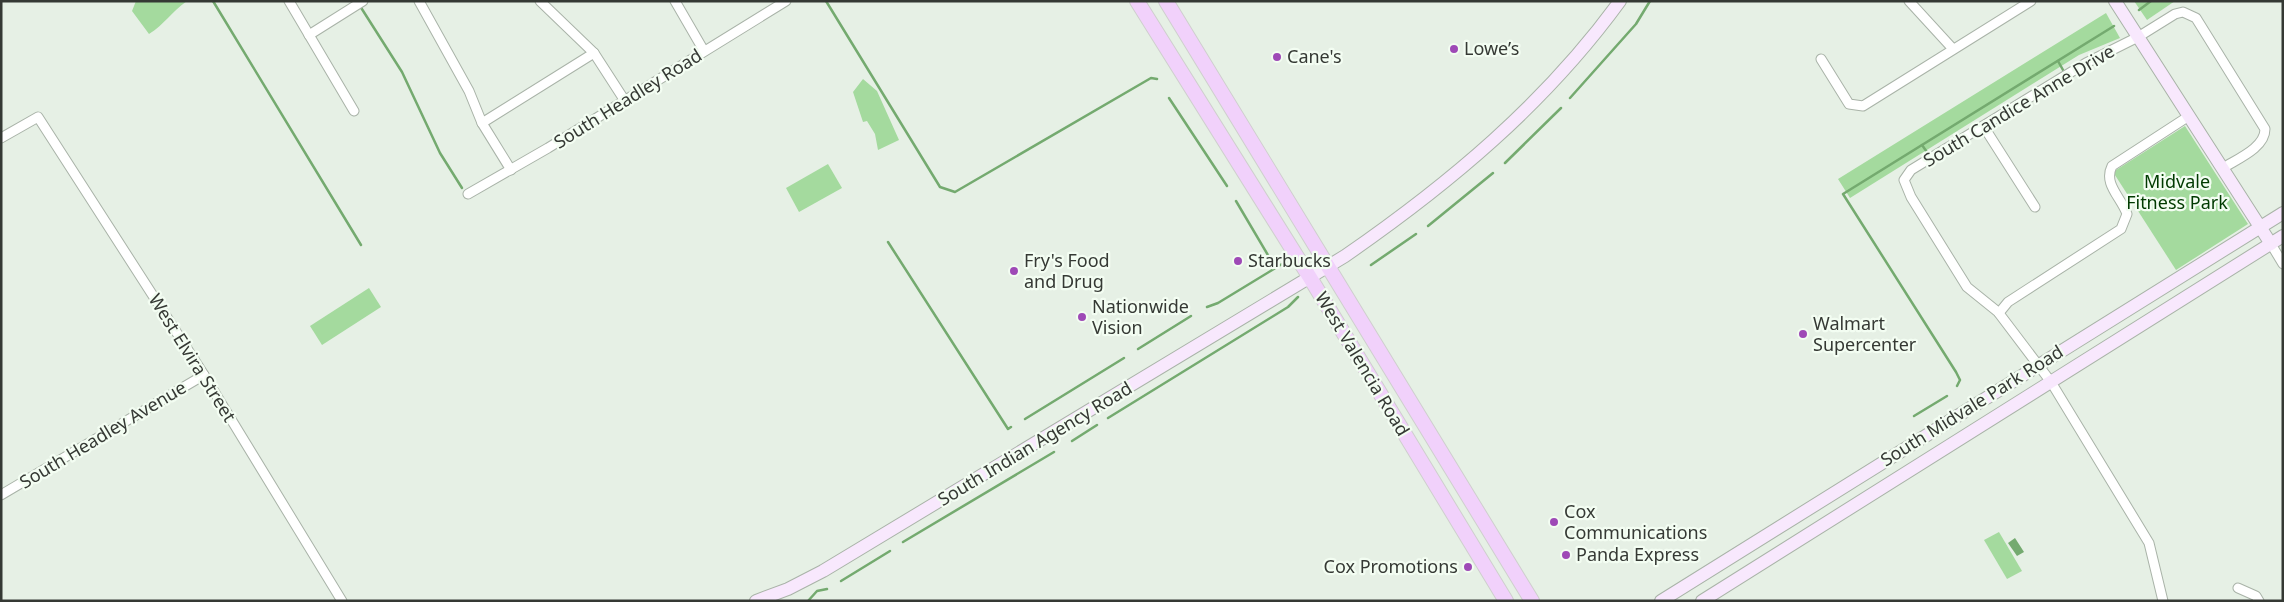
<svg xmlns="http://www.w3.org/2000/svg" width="2284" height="602" font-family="'Noto Sans',sans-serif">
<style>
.green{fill:#a4da9e}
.water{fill:#74aa6f}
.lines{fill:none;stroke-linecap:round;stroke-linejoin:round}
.stream{stroke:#74aa6f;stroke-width:2.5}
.street-casing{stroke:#a9b3a8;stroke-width:11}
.secondary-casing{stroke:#a9b3a8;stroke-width:14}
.primary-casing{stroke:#cfcfce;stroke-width:16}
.street{stroke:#fff;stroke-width:9}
.secondary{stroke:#f8e8fd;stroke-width:12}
.primary{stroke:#f1d1fb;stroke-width:14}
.poi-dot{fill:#9e49b6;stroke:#f3fdf2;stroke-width:2}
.labels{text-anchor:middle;stroke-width:4.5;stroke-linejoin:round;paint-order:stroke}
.poi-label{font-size:18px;fill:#353934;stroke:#f3fdf2;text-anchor:start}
.street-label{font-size:18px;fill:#353934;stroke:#f3fdf2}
.park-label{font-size:18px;fill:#003a00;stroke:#f3fdf2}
</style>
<rect width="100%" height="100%" fill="#e6f0e5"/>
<g class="green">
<path d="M136,1h51c-16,11 -22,23 -38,33l-17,-23z"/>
<polygon points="2134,1 2175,1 2147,20"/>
<polygon points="2106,13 2120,38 2079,55 1850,198 1838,179"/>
<polygon points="863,79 877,91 899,140 878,150 875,134 867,121 863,122 853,92"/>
<polygon points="2185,126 2248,224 2176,270 2113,172"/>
<polygon points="828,164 842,188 799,212 786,188"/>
<polygon points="369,288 381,307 322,345 310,326"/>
<polygon points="1999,532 2022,571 2007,579 1984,540"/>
</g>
<polygon class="water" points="2015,538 2024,552 2017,556 2008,543"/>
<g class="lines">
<g class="stream">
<polyline points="213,1 361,245"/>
<polyline points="826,1 940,187 955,192 1151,78 1157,79"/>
<polyline points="360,6 402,72 440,153 462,188"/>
<polyline points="2139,10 2151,1"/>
<polyline points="2058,61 2063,70"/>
<polyline points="1169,98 1227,186"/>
<polyline points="1570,98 1636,24 1650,1"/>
<polyline points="1922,145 1929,155"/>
<polyline points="1505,163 1561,108"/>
<polyline points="1236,201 1275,267"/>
<polyline points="1428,226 1493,173"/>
<polyline points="888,242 1008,429 1011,427"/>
<polyline points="1371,265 1416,234"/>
<polyline points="1207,307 1218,303 1282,264"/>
<polyline points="1138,349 1191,316"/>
<polyline points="1957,386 1960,380 1956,372 1843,194 2114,26"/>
<polyline points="1914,416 1947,396"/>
<polyline points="1108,418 1288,307 1298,297"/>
<polyline points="1025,419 1124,358"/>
<polyline points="1072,441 1097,425"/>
<polyline points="903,542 1054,452"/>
<polyline points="841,581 890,551"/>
<polyline points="808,601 817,591 827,589"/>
</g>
<defs>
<g id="street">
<polyline points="289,1 354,111"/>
<polyline points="419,1 469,91 482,123 511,170"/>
<polyline points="540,1 594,53 625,101"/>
<polyline points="675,1 704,51"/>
<polyline points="1909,1 1953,49"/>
<polyline points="309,35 363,1"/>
<polyline points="1821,59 1849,104 1863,106 2031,1"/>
<polyline points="482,123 594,53"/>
<polyline points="1984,127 2035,207"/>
<polyline points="1,138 38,117 204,375 342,601"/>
<polyline points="468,194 548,148 786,1"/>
<polyline points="2271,244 2283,264"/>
<path d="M1999,313l9,-11 113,-73 6,-15c-6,-17 -24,-30 -15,-48l77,-50"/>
<polyline points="1,495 204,375"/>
<polyline points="2238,588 2256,596 2259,601"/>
<path d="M2163,601l-14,-58 -98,-161 -53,-70 -31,-25 -56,-90 -7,-17 7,-10 175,-107 52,-26 37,-23 8,-2 13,6 69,111c0,19 -28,30 -42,39"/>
</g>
<g id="secondary">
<polyline points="2115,1 2271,244"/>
<path d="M756,601l32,-12 35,-18 522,-315c104,-72 200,-152 275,-255"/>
<polyline points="1661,601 2283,213"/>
<polyline points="1702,601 2283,236"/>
</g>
<g id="primary">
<polyline points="1137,1 1309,276 1506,601"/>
<polyline points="1166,1 1532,601"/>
</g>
</defs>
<use href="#street" class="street-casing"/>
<use href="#secondary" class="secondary-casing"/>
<use href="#primary" class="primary-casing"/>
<use href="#street" class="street"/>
<use href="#secondary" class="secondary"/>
<use href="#primary" class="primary"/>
</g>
<g class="poi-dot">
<circle cx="1454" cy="49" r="5"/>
<circle cx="1277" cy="57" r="5"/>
<circle cx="1238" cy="261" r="5"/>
<circle cx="1014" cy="271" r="5"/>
<circle cx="1082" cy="317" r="5"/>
<circle cx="1803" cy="334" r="5"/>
<circle cx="1554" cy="522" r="5"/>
<circle cx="1566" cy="555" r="5"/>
<circle cx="1468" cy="567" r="5"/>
</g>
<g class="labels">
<g class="poi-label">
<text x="1464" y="55">Lowe’s</text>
<text x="1287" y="63">Cane's</text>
<text x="1024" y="267">Fry's Food<tspan x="1024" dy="21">and Drug</tspan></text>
<text x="1248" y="267">Starbucks</text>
<text x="1092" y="313">Nationwide<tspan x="1092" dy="21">Vision</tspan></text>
<text x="1813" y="330">Walmart<tspan x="1813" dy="21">Supercenter</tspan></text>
<text x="1564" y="518">Cox<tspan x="1564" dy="21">Communications</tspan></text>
<text x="1576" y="561">Panda Express</text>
<text x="1458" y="573" text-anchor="end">Cox Promotions</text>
</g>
<g class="street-label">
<text transform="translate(628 99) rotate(-32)" y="6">South Headley Road</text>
<text transform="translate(2019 106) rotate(-31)" y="6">South Candice Anne Drive</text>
<text transform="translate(192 358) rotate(58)" y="6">West Elvira Street</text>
<text transform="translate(1362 364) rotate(59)" y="6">West Valencia Road</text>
<text transform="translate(1972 406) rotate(-32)" y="6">South Midvale Park Road</text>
<text transform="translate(103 435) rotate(-31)" y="6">South Headley Avenue</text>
<text transform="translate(1035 444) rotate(-31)" y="6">South Indian Agency Road</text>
</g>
<g class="park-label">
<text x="2177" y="188">Midvale<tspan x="2177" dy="21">Fitness Park</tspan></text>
</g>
</g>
<rect width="2284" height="602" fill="none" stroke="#353934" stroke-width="5"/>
</svg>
